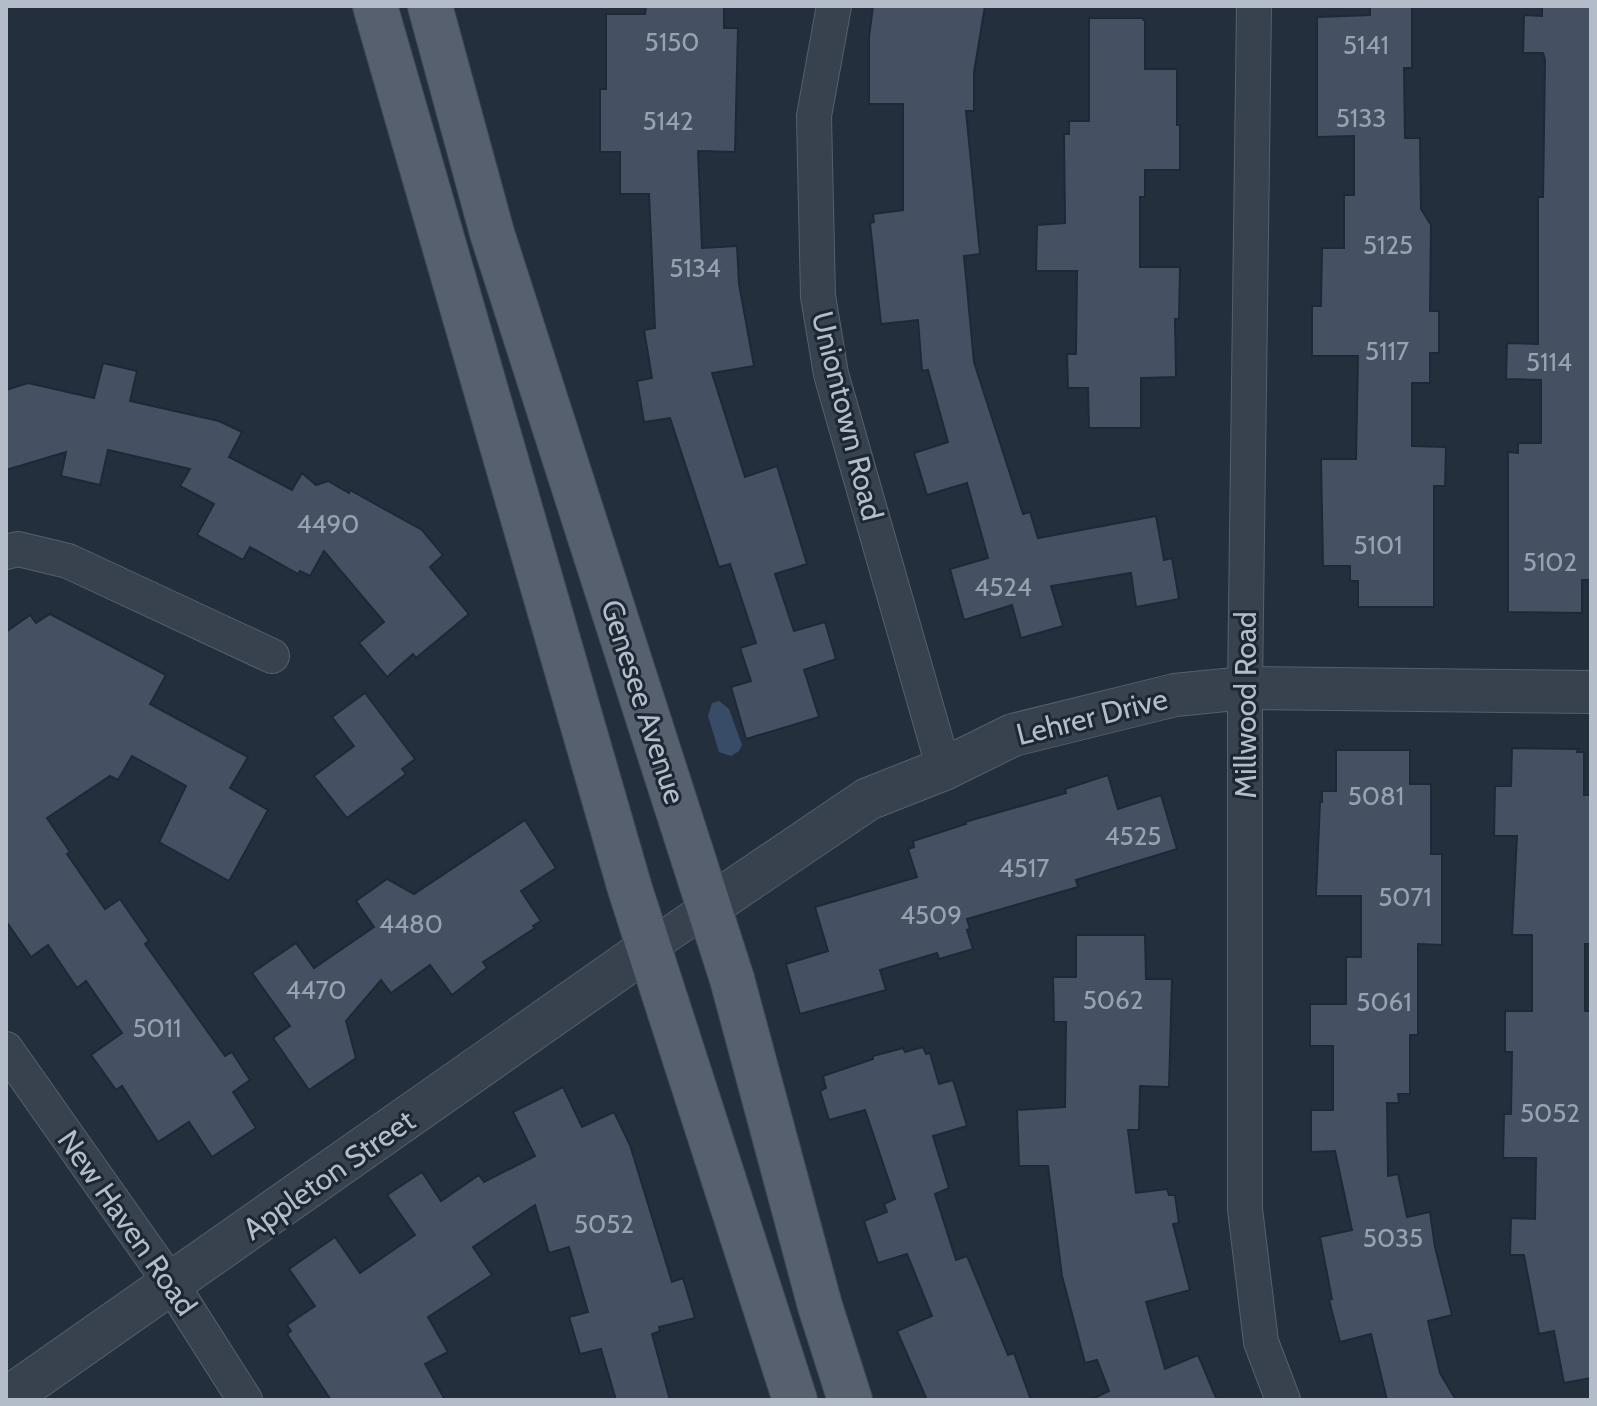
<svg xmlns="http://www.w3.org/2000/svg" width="1597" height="1406" font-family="Cabin,sans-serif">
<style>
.water{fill:#394c67}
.building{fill:#455162;stroke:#1f2835;stroke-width:2}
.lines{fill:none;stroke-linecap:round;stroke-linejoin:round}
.minor-casing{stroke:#565f6c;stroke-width:36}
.tertiary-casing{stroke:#565f6c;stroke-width:44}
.primary-casing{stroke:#414a57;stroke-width:46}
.minor{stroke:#38414e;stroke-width:34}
.tertiary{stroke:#38414e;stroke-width:42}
.primary{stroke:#56606e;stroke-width:44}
.labels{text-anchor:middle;stroke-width:6;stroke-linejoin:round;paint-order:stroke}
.number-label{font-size:26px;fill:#98a1af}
.street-label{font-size:30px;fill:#b4bcc9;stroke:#1d2633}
</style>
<rect width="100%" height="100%" fill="#242f3e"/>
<polygon class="water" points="719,701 729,709 742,745 739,751 731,756 719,752 708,716 712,703"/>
<g class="building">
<polygon points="646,6 724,6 724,28 738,28 735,152 698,151 702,248 737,246 739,284 754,366 712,373 745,477 777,466 807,564 775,574 794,631 825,622 836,659 804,670 819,717 746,739 731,687 751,681 740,648 756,643 730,564 719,567 670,418 644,422 637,381 652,378 644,330 655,328 649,194 620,194 620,152 600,152 600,89 606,89 606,14 645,14"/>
<polygon points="873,6 985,6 974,72 974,111 966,111 980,254 964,256 974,362 1023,514 1030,512 1038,538 1156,516 1164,560 1172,558 1179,599 1136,607 1131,573 1051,586 1063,626 1021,638 1012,605 964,620 950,569 988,558 967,483 927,495 914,453 948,442 928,370 922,371 918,320 881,324 870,223 874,222 873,214 903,210 903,104 869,104 869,37"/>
<polygon points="1370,6 1412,6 1412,68 1404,68 1405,138 1420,138 1421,209 1431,225 1430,311 1439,311 1439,353 1430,353 1430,383 1412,383 1412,446 1446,447 1445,486 1434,486 1434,607 1358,607 1358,581 1350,581 1350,566 1323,566 1321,459 1356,459 1358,356 1312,356 1312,306 1321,306 1322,248 1344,248 1344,195 1354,195 1354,136 1317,137 1317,17 1370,15"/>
<polygon points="1542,6 1591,6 1591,580 1582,580 1582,613 1508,612 1508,452 1518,453 1518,443 1541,443 1541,380 1506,379 1507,343 1538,344 1538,197 1543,197 1545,60 1543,53 1523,53 1524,15 1542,16"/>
<polygon points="1089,18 1142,18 1145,21 1145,69 1177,69 1177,125 1180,125 1180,170 1145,170 1145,197 1140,197 1140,267 1180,267 1179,319 1175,319 1176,377 1141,378 1141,428 1089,428 1088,388 1068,388 1067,354 1076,354 1077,271 1036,271 1037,225 1065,223 1064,134 1069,134 1069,121 1089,121"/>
<polygon points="103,363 137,371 130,401 219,421 242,432 229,457 292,490 302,473 316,485 328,481 349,493 350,490 422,530 443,555 430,567 469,614 416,658 413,654 387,677 359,643 384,622 324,551 310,576 300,571 298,574 250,547 243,560 197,535 214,504 180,486 190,469 108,450 100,485 61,476 66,452 6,470 6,390 28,383 94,398"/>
<polygon points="50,614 166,675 150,704 248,757 230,788 268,810 229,881 159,842 186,786 132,756 118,780 110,776 47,818 70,852 67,854 105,909 120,899 149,941 145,944 225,1056 232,1052 250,1080 233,1092 256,1128 212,1157 189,1122 158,1142 122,1086 116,1090 91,1055 122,1033 86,981 77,988 48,945 31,957 6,921 6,632 30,615 36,623"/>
<polygon points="365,693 415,759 402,769 406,774 347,818 314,776 354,746 332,717"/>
<polygon points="1512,748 1578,749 1577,752 1584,752 1584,795 1591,795 1591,944 1585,944 1585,1011 1591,1011 1591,1378 1564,1383 1554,1331 1539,1334 1524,1255 1510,1255 1511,1218 1535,1219 1536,1158 1503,1158 1504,1114 1511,1114 1512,1052 1505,1052 1505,1011 1532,1011 1532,935 1512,935 1517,836 1494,836 1495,786 1511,786"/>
<polygon points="1336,750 1410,750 1410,784 1431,784 1431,854 1442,854 1442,945 1418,944 1418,1035 1410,1035 1410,1094 1398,1094 1399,1103 1387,1103 1388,1176 1398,1174 1407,1217 1430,1212 1435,1247 1452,1315 1428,1321 1440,1373 1456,1400 1387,1400 1371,1334 1340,1342 1329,1300 1332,1299 1320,1237 1352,1230 1335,1151 1311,1152 1311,1110 1333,1110 1333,1046 1310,1046 1310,1004 1346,1004 1346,957 1361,957 1361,896 1316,896 1320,802 1322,802 1322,791 1336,791"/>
<polygon points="1108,775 1118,809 1161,795 1177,849 1076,880 1078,887 967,919 970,929 967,930 973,949 939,959 937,953 880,970 886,990 800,1014 786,964 828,951 815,907 917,877 908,849 914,847 913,841 966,824 965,822 1066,793 1065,789"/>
<polygon points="525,820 556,868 521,891 541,921 533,926 535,928 483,962 487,968 452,995 430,965 391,993 381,980 346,1021 356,1058 309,1090 273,1038 290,1026 252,973 296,943 314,968 374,927 356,901 387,879 414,894"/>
<polygon points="1076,935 1145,935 1146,979 1172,979 1169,1087 1140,1086 1139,1130 1128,1130 1136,1193 1167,1189 1169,1195 1175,1195 1179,1223 1173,1224 1190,1290 1146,1302 1165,1369 1198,1355 1217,1400 1090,1400 1109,1391 1097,1360 1085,1363 1062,1276 1048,1166 1019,1166 1017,1110 1065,1107 1066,1022 1054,1022 1053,977 1076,977"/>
<polygon points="923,1047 926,1054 930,1053 939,1084 953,1080 967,1126 933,1136 949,1188 935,1194 956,1260 967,1256 1008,1355 1014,1353 1031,1400 927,1400 897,1331 932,1316 907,1254 878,1263 864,1221 887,1212 884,1204 895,1199 865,1110 829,1120 820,1091 826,1088 823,1076 873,1059 873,1056 903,1048 905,1052"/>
<polygon points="563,1087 582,1127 614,1112 630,1145 672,1282 683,1278 695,1318 659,1327 660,1331 652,1334 670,1400 616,1400 601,1349 580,1354 569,1317 588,1312 569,1247 549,1253 535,1205 473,1247 492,1275 428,1317 448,1352 425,1364 445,1400 331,1400 287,1334 291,1331 287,1325 315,1306 289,1269 335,1237 360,1273 415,1235 387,1195 422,1172 441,1201 479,1175 484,1182 535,1156 513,1112"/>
</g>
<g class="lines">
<defs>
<g id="minor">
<polyline points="834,6 814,116 818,296 831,374 944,769"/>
<polyline points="1254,6 1245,688 1245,1209 1261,1342 1283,1400"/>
<polyline points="6,552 18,549 68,561 272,656"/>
<polyline points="650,947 710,906"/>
<polyline points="6,1049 172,1285 245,1400"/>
</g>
<g id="tertiary">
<polyline points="710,906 868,799 944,769 1013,735 1175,695 1245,688 1591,692"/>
<polyline points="6,1399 650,947"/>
</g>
<g id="primary">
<polyline points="375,6 630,889 795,1400"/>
<polyline points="430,6 492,233 732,979 820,1306 850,1400"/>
</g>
</defs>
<use href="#minor" class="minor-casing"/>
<use href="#tertiary" class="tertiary-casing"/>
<use href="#primary" class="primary-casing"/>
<use href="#minor" class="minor"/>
<use href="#tertiary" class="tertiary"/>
<use href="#primary" class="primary"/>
</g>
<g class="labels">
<g class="number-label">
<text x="672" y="51">5150</text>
<text x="1366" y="54">5141</text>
<text x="1361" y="127">5133</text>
<text x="668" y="130">5142</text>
<text x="1388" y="254">5125</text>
<text x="695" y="277">5134</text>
<text x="1387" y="360">5117</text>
<text x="1549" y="371">5114</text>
<text x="328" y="533">4490</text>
<text x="1378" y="554">5101</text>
<text x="1550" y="571">5102</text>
<text x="1003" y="596">4524</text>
<text x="1376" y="805">5081</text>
<text x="1133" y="845">4525</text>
<text x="1024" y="877">4517</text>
<text x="1405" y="906">5071</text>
<text x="931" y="924">4509</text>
<text x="411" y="933">4480</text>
<text x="316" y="999">4470</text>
<text x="1113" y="1009">5062</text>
<text x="1384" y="1011">5061</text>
<text x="157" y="1037">5011</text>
<text x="1550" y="1122">5052</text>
<text x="604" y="1233">5052</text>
<text x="1393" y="1247">5035</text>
</g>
<g class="street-label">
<text transform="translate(847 416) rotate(76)" y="10">Uniontown Road</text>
<text transform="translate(643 702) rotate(72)" y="10">Genesee Avenue</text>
<text transform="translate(1246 705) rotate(-90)" y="10">Millwood Road</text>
<text transform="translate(1092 717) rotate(-14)" y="10">Lehrer Drive</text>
<text transform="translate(329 1175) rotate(-35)" y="10">Appleton Street</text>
<text transform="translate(127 1223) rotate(55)" y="10">New Haven Road</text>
</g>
</g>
<rect width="1597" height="1406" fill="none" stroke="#b4bcc9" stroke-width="16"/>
</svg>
